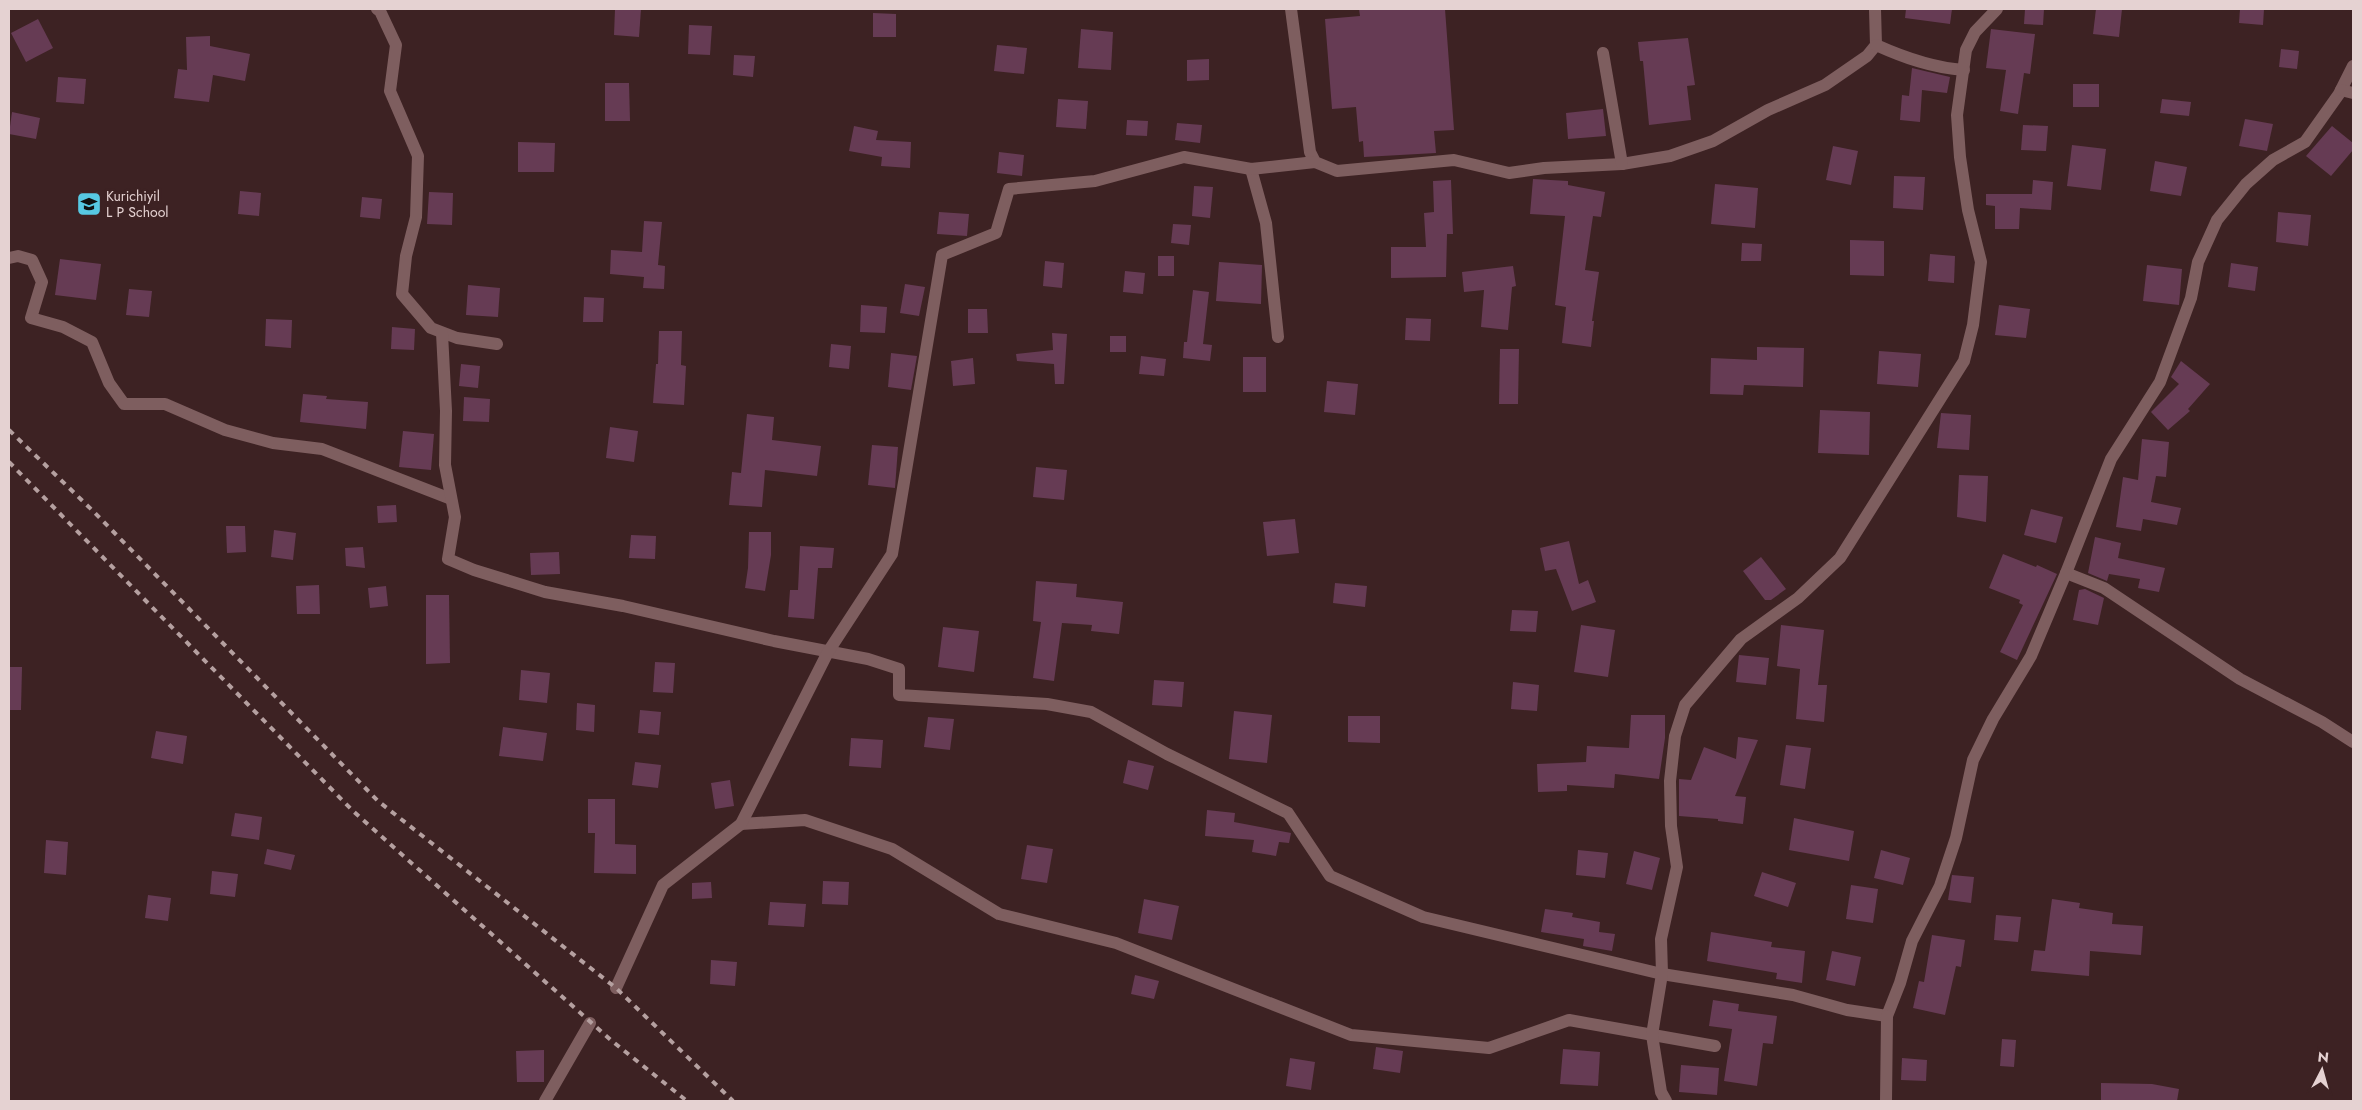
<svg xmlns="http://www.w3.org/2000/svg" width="2362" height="1110" font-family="Jost,sans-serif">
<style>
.building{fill:#663b54}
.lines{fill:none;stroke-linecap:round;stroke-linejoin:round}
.minor{stroke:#7e5e5f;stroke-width:12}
.rail{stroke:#b5a0a0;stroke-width:4;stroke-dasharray:6 6;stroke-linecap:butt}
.labels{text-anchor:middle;stroke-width:5;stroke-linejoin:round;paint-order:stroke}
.poi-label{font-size:14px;fill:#e5d2d2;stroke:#3d2223;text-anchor:start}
</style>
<rect width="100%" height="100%" fill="#3d2223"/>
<g class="building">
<polygon points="615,9 641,9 639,37 614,35"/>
<polygon points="1359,9 1445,9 1454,130 1434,131 1436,153 1364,157 1363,141 1359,142 1356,107 1332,109 1325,19 1360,16"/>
<polygon points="1906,9 1952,9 1950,24 1905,18"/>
<polygon points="2025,9 2044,9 2043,25 2024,24"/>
<polygon points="2096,9 2122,9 2119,37 2093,34"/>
<polygon points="2240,9 2264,9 2263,25 2239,23"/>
<polygon points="873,13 896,14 896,37 873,37"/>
<polygon points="38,19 53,48 26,62 11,33"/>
<polygon points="689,25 712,26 710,55 688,54"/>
<polygon points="1081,29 1113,32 1111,70 1078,68"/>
<polygon points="1991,29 2035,34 2030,74 2024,73 2018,114 2000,111 2006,70 1986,68"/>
<polygon points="210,36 210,46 250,54 245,81 213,75 209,102 174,98 178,69 187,70 186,37"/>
<polygon points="1688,38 1695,85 1687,86 1691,120 1649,125 1643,61 1640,61 1638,42"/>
<polygon points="997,45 1027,48 1024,74 994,71"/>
<polygon points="2281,49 2299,51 2297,69 2279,67"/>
<polygon points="734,55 755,56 753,77 733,75"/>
<polygon points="1209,59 1209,80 1187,81 1187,60"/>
<polygon points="1912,68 1950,77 1947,93 1922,90 1920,122 1900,120 1902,95 1909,96"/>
<polygon points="58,77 86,79 84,104 56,102"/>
<polygon points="605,83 629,83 630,121 605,121"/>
<rect x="2073" y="84" width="26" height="23"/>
<polygon points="1058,99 1088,101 1086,129 1056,127"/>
<polygon points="2162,99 2191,102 2189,116 2160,113"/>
<polygon points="1603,109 1606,136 1568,139 1566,113"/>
<polygon points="12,112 40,118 36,139 9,134"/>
<polygon points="2245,119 2273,124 2267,151 2239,146"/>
<polygon points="1127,120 1148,121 1147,136 1126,135"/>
<polygon points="1177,123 1202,125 1200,143 1175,140"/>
<polygon points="2023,125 2048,126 2046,151 2021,150"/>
<polygon points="854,126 878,131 876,140 911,142 910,168 881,166 882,157 849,151"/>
<polygon points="2332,126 2353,143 2353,150 2331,176 2306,156"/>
<polygon points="518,142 555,143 554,172 518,172"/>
<polygon points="2072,145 2106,149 2101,190 2067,186"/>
<polygon points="1833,146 1858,151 1851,185 1826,180"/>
<polygon points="999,152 1024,155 1022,176 997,173"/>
<polygon points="2155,161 2187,167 2181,196 2150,191"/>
<polygon points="1894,176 1925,177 1923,210 1893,208"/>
<polygon points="1533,179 1568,181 1568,185 1605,192 1601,217 1593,216 1585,270 1599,272 1592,321 1594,321 1591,347 1562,343 1566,307 1555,305 1565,216 1530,214"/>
<polygon points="1451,180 1453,234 1447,234 1446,277 1391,278 1391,247 1426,247 1424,213 1434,212 1433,181"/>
<polygon points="2033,180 2053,182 2051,210 2020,208 2019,229 1995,229 1995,206 1986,205 1986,194 2032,194"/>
<polygon points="1715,184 1758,188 1755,228 1711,224"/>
<polygon points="1194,186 1213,187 1210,218 1192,216"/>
<polygon points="240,191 261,193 259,216 238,214"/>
<polygon points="429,192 453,193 452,225 427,224"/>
<polygon points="362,197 382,199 380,219 360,217"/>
<polygon points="939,212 969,214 967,236 937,234"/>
<polygon points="2278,212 2311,215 2308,246 2276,242"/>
<polygon points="644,221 662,222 658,265 665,266 664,289 643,288 644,277 610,274 611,250 642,252"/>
<polygon points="1173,224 1191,225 1189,245 1171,243"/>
<polygon points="1850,240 1884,241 1884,276 1850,275"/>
<polygon points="1742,243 1762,244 1761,261 1741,261"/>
<polygon points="1930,254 1955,256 1954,283 1928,281"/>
<rect x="1158" y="256" width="16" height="20"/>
<polygon points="60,259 101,264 96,300 55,295"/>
<polygon points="1045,261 1064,263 1062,288 1043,286"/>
<polygon points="1219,262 1262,265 1261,304 1216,301"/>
<polygon points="2231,263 2258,267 2255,291 2228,287"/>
<polygon points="2147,265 2182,269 2179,305 2143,301"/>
<polygon points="1513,266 1516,286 1512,287 1508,330 1481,327 1484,290 1464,292 1462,272"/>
<polygon points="1125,271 1145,273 1143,294 1123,292"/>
<polygon points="905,284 925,287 919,316 900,313"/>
<polygon points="468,285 500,288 498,317 466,315"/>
<polygon points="129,289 152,291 149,317 126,315"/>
<polygon points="1193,290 1209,292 1203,344 1212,345 1210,361 1183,358 1184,342 1187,342"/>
<polygon points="584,297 604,298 603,322 583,322"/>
<polygon points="861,305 887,307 885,333 860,332"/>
<polygon points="1999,305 2030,309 2026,338 1995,335"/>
<polygon points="968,309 987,309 988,333 968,333"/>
<polygon points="1406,318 1431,319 1430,341 1405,340"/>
<polygon points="266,319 292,320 291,348 265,346"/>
<polygon points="392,327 415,329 414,350 391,349"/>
<polygon points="659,331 682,331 681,365 686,366 684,405 653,403 656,364 658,364"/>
<polygon points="1052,333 1067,334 1064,384 1055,384 1054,364 1017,361 1016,354 1053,350"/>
<rect x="1110" y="336" width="16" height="16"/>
<polygon points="831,344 851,346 849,369 829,367"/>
<polygon points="1757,347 1804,348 1803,387 1744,385 1743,395 1710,394 1711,358 1757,360"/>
<polygon points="1500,349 1519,349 1518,404 1499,404"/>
<polygon points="1879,351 1921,354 1918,387 1877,384"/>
<polygon points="891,353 917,356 911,390 888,387"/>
<polygon points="1141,356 1166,359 1164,376 1139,374"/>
<rect x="1243" y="357" width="23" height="35"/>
<polygon points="973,358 975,384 953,386 951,361"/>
<polygon points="2181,361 2210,384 2188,409 2190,411 2168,430 2151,412 2179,384 2171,377"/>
<polygon points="461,364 480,366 478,388 459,386"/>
<polygon points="1327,381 1358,384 1355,415 1324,412"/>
<polygon points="303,394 327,396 326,399 368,402 366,429 300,422"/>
<polygon points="464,397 490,399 489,422 463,421"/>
<polygon points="1820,410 1870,412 1869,455 1818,453"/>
<polygon points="1941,413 1971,415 1969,450 1937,448"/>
<polygon points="747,414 774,417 772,440 821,446 817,476 765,470 762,507 729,505 732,472 741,473"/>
<polygon points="610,427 638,431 634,462 606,458"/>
<polygon points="403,431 434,434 431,470 399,467"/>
<polygon points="2142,439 2169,442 2166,477 2156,476 2151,502 2181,508 2177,525 2143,519 2141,531 2116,527 2123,477 2138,480"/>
<polygon points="872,445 898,447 895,488 868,485"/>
<polygon points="1036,467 1067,470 1064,500 1033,497"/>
<polygon points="1959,475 1988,476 1986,522 1957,517"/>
<polygon points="396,505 397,522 378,523 377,506"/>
<polygon points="2031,509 2063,517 2056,543 2024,535"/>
<polygon points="1295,519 1299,553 1267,556 1263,522"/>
<polygon points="226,526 245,526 246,552 227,553"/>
<polygon points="274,530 296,533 293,560 271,557"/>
<polygon points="749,532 771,532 771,555 765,591 745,588 748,568"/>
<polygon points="631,535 656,536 655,559 629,558"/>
<polygon points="2095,537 2121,543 2118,558 2165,568 2159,592 2138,588 2140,579 2109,574 2107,581 2088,573"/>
<polygon points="1569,541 1579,584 1588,580 1596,602 1572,611 1556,569 1545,571 1540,548"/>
<polygon points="800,546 834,548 832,568 818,568 814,619 788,617 790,590 798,590"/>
<polygon points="363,547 365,568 346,566 345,548"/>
<polygon points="559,552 560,574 531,575 530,553"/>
<polygon points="2003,554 2036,567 2037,565 2057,574 2017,660 2000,652 2023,605 2019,603 2020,600 1989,588"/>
<polygon points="1761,557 1786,589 1771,600 1765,600 1743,571"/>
<polygon points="1036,581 1077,584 1076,597 1123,602 1119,634 1091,631 1092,625 1062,623 1054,681 1033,678 1041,622 1033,621"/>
<polygon points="1335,583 1367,586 1365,607 1333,603"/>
<polygon points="319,585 320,614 297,614 296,586"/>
<polygon points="386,586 388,606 370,608 368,588"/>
<polygon points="2085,589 2104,598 2098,625 2073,620 2079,590"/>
<polygon points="426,595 449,595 450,663 426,664"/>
<polygon points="1512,610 1538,611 1536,632 1510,631"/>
<polygon points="1581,625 1615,630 1608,677 1574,672"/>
<polygon points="1781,625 1824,630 1818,685 1827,685 1824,722 1796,719 1800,669 1777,666"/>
<polygon points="943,627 979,631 974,672 938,667"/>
<polygon points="1739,655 1769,658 1766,685 1736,682"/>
<polygon points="655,662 675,663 673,693 653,692"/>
<polygon points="9,667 22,667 21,710 9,710"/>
<polygon points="521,670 550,673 547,703 519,700"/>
<polygon points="1154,680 1184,682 1182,707 1152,705"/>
<polygon points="1513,682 1539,685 1537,711 1511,709"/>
<polygon points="577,703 595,705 594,732 576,730"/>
<polygon points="640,710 661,712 659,735 638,733"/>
<polygon points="1234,711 1272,715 1267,763 1229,759"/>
<polygon points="1631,715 1665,715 1665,738 1659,779 1615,774 1614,788 1567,785 1567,791 1538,792 1537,764 1586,762 1587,746 1629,748"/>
<polygon points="1348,716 1380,716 1380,743 1348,742"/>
<polygon points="928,717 954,719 950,750 924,747"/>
<polygon points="503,727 547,733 543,761 499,756"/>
<polygon points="156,731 187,736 183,764 151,758"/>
<polygon points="1738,737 1758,740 1735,796 1746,797 1743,824 1718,821 1718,819 1679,816 1679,779 1691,780 1704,747 1736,759"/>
<polygon points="851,738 883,740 881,768 849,766"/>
<polygon points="1786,745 1811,748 1805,789 1780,785"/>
<polygon points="1128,760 1154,766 1148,790 1123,783"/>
<polygon points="635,762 661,765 658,788 632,785"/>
<polygon points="730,780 734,806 715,809 711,783"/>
<polygon points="588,799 615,799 615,844 636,845 636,874 594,873 595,833 588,833"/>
<polygon points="1207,810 1235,813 1234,822 1291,833 1289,843 1279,842 1276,856 1252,852 1254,840 1205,836"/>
<polygon points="235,813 262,817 259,840 231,836"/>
<polygon points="1794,818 1854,831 1849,861 1789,850"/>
<polygon points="46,840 68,842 66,875 44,873"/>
<polygon points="1027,845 1053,849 1047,883 1021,879"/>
<polygon points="267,849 295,855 291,870 264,864"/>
<polygon points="1578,850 1608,853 1605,878 1576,875"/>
<polygon points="1881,850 1910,858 1903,885 1874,878"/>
<polygon points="1634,851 1660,858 1652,890 1626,884"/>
<polygon points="212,871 238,874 235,897 210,894"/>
<polygon points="1762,872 1796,883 1788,907 1754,896"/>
<polygon points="1952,875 1974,877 1971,903 1948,900"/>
<polygon points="823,881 849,882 848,905 822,904"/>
<polygon points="711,882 712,898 692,899 692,883"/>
<polygon points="1851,885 1878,889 1873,923 1846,919"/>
<polygon points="148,895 171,898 168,921 145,918"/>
<polygon points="1144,899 1179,906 1172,940 1138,933"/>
<polygon points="2052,899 2080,903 2079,908 2113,913 2112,924 2143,926 2141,955 2090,951 2089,976 2031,971 2034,950 2045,951"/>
<polygon points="770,902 806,904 804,927 768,925"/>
<polygon points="1545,909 1573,913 1572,917 1600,922 1599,932 1615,934 1612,951 1583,946 1584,939 1541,932"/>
<polygon points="1996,915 2021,917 2018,942 1994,940"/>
<polygon points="1711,932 1772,942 1771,947 1805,951 1802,983 1776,979 1777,973 1707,961"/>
<polygon points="1932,935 1965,940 1961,967 1956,966 1945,1015 1913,1008 1919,981 1924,982"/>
<polygon points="1832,951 1861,957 1855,986 1826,980"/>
<polygon points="711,960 737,962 735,986 710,984"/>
<polygon points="1135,975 1159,981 1154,999 1131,994"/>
<polygon points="1713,1000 1739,1004 1738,1011 1777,1016 1773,1044 1763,1043 1757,1086 1724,1081 1732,1029 1709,1026"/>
<polygon points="2002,1039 2016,1040 2014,1067 2000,1066"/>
<polygon points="1376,1047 1403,1051 1400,1073 1373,1069"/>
<polygon points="1563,1049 1600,1052 1598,1086 1560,1084"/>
<polygon points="544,1050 544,1082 517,1082 516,1051"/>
<polygon points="1290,1058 1315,1062 1311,1090 1286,1086"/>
<polygon points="1902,1058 1927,1060 1926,1081 1901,1080"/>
<polygon points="1681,1065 1719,1068 1717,1095 1679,1092"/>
<polygon points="2101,1083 2152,1084 2179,1089 2177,1101 2101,1101"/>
</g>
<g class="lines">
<g class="minor">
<polyline points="377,9 380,11 396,45 390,91 418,156 416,217 406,256 402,294 431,328 457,338 497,344"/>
<polyline points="1291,9 1310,152 1315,162 1337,171 1454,160 1509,173 1544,168 1622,164 1670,156 1713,141 1768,110 1825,85 1867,56 1876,45 1875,9"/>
<path d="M1876,45c29,13 57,23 88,25"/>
<polyline points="1603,53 1622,164"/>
<polyline points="2353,66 2339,94 2305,142 2273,160 2246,184 2217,220 2198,262 2191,298 2160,382 2111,459 2066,573 2104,588 2240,679 2322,722 2353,742"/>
<polyline points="2341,90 2353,93"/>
<polyline points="1251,169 1266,223 1278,337"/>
<polyline points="9,258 18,256 32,260 42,282 31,318 63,327 92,342 109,383 124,404 165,404 225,430 273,443 322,449 451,499"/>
<polyline points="442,333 446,411 445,465 455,517 448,559 474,570 545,592 623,606 774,641 868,659 899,669 899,695 1047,704 1091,712 1167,754 1288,813 1330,876 1423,917 1662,974 1793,995 1847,1010 1887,1016 1900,983 1912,941 1940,886 1956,838 1973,760 1993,719 2031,656 2066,573"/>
<polyline points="741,824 805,820 892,849 999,914 1116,943 1351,1035 1489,1048 1569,1020 1715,1046"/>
<polyline points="616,988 663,885 741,824 828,652 892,554 942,255 996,233 1009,189 1095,181 1184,157 1251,169 1315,162"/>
<polyline points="545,1101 590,1023"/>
<polyline points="1666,1101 1661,1092 1652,1035 1662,974 1661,939 1677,867 1671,826 1670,781 1675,736 1685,705 1741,639 1798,598 1840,558 1964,361 1973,325 1981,262 1968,210 1960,157 1957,115 1966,50 1975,32 1997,9"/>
<polyline points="1886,1101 1887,1016"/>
</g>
<g class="rail">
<polyline points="9,430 92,510 378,801 616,988 733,1101"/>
<polyline points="9,462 354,812 612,1041 687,1101"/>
</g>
</g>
<defs>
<symbol id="school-square" viewBox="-11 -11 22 22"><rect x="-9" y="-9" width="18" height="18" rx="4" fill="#57c9e3" stroke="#3d2223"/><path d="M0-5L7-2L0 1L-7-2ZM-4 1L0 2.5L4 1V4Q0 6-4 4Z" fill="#111"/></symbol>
</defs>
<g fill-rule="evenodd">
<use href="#school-square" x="75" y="190" width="28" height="28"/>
</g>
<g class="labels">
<g class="poi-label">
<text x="106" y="201">Kurichiyil<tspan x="106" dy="16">L P School</tspan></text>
</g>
</g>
<rect width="2362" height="1110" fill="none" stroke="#e5d2d2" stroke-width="20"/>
<g transform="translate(2322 1070) rotate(6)" stroke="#3d2223" stroke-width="4" paint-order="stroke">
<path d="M0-4L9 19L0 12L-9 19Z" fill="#e5d2d2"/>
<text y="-8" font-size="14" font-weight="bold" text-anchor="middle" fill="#e5d2d2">N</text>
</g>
</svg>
